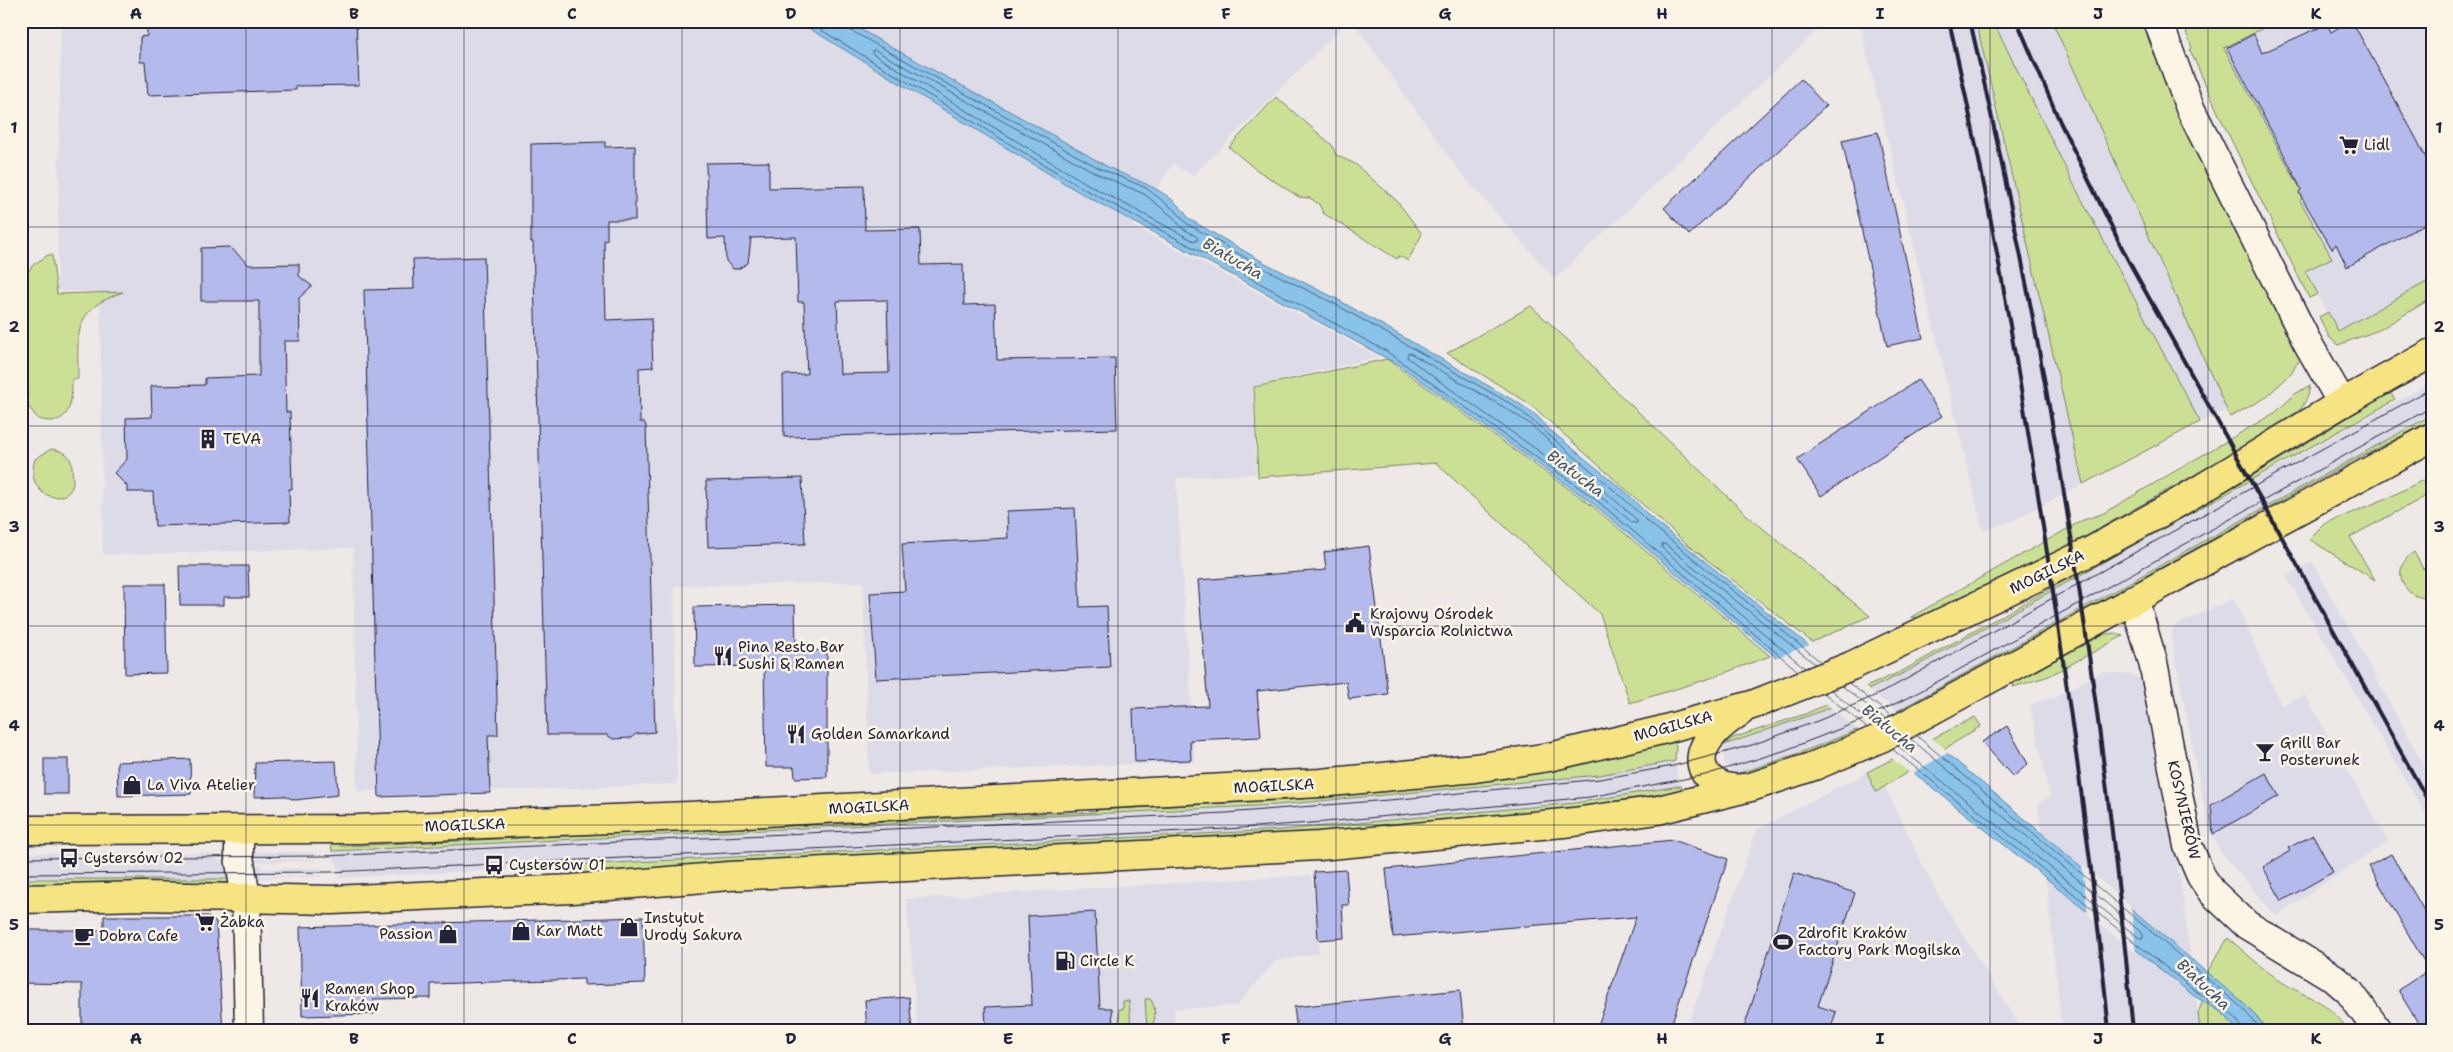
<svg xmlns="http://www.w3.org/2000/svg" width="2453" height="1052" font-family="'Shantell Sans',sans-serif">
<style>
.built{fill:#dddbe8}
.green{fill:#cce095;stroke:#778168}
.water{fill:#8ac3e9;stroke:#6083a3}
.pier{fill:#eee9e6}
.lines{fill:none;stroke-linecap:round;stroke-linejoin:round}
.shore{stroke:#4c6281;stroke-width:1}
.building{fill:#b4baeb;stroke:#22223b;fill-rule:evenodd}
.minor-casing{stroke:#22223b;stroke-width:31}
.major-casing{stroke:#22223b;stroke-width:31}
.minor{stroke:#fcf5e5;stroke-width:28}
.major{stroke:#f6e381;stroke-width:28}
.tram{stroke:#22223b;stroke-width:1}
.rail{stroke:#22223b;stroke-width:4}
.grid{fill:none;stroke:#22223b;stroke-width:1;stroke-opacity:0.55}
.labels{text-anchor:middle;stroke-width:5;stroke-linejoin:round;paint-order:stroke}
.poi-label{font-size:15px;fill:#22223b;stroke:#fcf5e5;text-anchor:start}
.street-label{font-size:15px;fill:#22223b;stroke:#fcf5e5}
.water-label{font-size:16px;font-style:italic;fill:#41526f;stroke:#fcf5e5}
.neatline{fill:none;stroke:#22223b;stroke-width:2}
.grid-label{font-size:16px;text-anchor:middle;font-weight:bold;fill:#22223b}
</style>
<rect width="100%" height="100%" fill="#eee9e6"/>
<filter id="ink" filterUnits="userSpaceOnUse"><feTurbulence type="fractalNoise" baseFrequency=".02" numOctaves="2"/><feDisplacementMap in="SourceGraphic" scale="10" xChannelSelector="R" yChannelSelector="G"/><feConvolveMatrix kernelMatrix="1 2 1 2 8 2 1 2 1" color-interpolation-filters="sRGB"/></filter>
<g filter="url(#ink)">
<g class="built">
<polygon points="61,21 1348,21 1193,176 1173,164 1133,226 1379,357 1253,386 1256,474 1176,478 1195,762 869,774 863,582 674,586 677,784 529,790 357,791 353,548 103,555 100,292 57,291"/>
<polygon points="1352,21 1827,21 1555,279 1460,172"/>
<polygon points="1859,21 1976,21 2083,484 2014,520 1983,531"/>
<polygon points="1993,21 2077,21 2252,399 2200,422 2073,183"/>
<polygon points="2240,21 2432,21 2432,287 2338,336 2214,74 2198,45"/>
<polygon points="2432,382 2432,415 1930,694 1853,732 1763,766 1736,774 1730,770 1724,761 1724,745 1822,711 1904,673"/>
<polygon points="2312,562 2432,779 2432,825 2286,576"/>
<polygon points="2234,598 2281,705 2305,695 2388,841 2276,916 2219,850 2208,826 2171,636 2174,626"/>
<polygon points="2101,672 2132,674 2141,680 2155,733 2181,885 2200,1031 2062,1031 2038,804 2050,796 2030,704 2056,697"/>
<polygon points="1675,761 1679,786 1630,795 1534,807 1281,830 340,878 340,873 372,872 372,869 339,871 332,851 1276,805 1599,775"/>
<polygon points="1876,768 1935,890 2023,1031 1686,1031 1757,829"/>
<polygon points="246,852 314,852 315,855 255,856 254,859 316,859 317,861 255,862 255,864 261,865 262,869 320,868 321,871 262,872 262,876 322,875 322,877 254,878"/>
<polygon points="21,853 209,853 226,866 231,879 21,879"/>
<polygon points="1311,875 1320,953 1276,961 1236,1006 1174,1009 1175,1031 918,1031 906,899"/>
</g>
<g class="green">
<polygon points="1976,21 1993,21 2073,183 2200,422 2083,484"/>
<polygon points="2052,21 2143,21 2194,145 2300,358 2291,374 2265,398 2230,417"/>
<polygon points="2182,21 2206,21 2209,28 2220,21 2277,21 2224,48 2300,188 2303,198 2300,200 2332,258 2305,271 2318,294 2309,298 2221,119 2190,50 2192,48"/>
<polygon points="1276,97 1332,145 1336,155 1355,164 1397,201 1422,234 1408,261 1399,256 1397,259 1323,213 1319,204 1310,198 1299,197 1254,168 1229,147"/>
<path d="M48,255h4l5,39 66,-2c-51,18 -45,40 -45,87h-6c0,24 -1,49 -34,40l-10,-13 -4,-129 9,-12z"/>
<polygon points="2432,279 2432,298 2379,330 2338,345 2329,337 2319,317 2328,312 2338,331"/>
<polygon points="1531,306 1572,344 1615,390 1749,517 1870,616 1812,642 1687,544 1530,404 1447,353"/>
<polygon points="1387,359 1590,504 1770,656 1708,679 1630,703 1600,614 1436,463 1258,477 1254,387"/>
<polygon points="2310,385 2308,396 2301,409 2255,441 2086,536 2031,565 1918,618 1911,617 2083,520 2102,514 2276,412 2295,394"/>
<polygon points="2390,392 2395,400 1904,673 1822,711 1724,745 1733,738 1805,714 1902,671 2239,484"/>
<path d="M2432,415v5l-79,41 -452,251c-50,25 -102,44 -155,62h-10c55,-17 109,-37 161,-63z"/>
<path d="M51,449c13,2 20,5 21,18 0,6 2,14 0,20 -8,20 -48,10 -37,-28z"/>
<polygon points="2427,478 2428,480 2432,478 2432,493 2350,537 2375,580 2309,539 2324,524 2390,497"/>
<path d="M2414,552l9,17 9,-5v11l-4,3 4,7v12c-25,6 -46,-26 -18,-45z"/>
<polygon points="2113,633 2123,636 2049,676 2013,687 2014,683 2100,635"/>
<polygon points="1975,717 1981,726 1876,792 1867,772"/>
<polygon points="1672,742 1676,745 1675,761 1599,775 1276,805 332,851 331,843 340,843 340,846 345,846 1095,812 1096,810 1290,800 1488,781 1567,768"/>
<polygon points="1679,786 1682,786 1681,791 1564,809 1309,833 735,861 572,876 574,865 1281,830 1575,803"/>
<polygon points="21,879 231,879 228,883 90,883 21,886"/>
<path d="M2228,938c16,13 31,28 48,40 26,19 54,22 72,53h-78l-27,-28 -37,-29z"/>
<path d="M1145,999h5c7,7 6,25 -1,32h-29l-1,-22h4v-8h6l2,29 16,-1z"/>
<polygon points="2203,1001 2223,1013 2238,1031 2200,1031 2198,1013"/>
</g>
<path class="water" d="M797,21h49c83,49 171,92 255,142 30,18 68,23 88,56l76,44 70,35 185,106 17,12 13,14 77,63 23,24 142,115 151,118 300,253 27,28h-32l-15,-18 -29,-17 -285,-227 -318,-267 -192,-137 -315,-170z"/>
<g class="pier">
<polygon points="1812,644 1949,752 1911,774 1772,659"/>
<polygon points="2082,865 2131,906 2136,953 2088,915"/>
</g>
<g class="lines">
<g class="shore">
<polyline points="806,21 1086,190 1386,351 1594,498 1798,671"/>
<path d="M844,21l1,5 5,4 249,138 47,20 31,24 9,11 77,45 70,35 178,101c17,12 31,25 47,39 30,25 61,50 89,78l174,141"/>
<polygon points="875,50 1096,173 1144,194 1173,217 1182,228 1197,237 1198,240 1194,241 1089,185 873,54 872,51"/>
<path d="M1410,353l97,56 23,15 107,96v3h-4c-71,-60 -151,-109 -225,-165l-1,-3z"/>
<polyline points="1805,668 1662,548 1662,544 1665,544 1815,664"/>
<polyline points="1849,683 1891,716"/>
<polyline points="1842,686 1885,719"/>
<polyline points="1831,690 1873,725"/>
<polyline points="1824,693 1867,728"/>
<polyline points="1917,736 2240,1006 2263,1031"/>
<polyline points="1898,746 2139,938 2143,938 2143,934 1911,739"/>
<path d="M1892,749l305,243c14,9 42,20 45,39"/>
</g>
</g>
<g class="building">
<polygon points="147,21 356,21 359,85 296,86 296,90 148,95 145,62 140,62 140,37 147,36"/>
<polygon points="2350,21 2352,21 2416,138 2432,170 2432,220 2347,267 2336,244 2332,249 2299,193 2301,189 2289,164 2227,48 2254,34 2262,53 2327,24 2331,32"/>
<polygon points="1801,79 1826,106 1689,235 1664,208"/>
<polygon points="1878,132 1923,338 1887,346 1842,140"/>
<polygon points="605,142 605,147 635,146 635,220 607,220 607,240 604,240 606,320 651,318 653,367 639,368 640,422 644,422 646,426 655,732 636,734 631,738 613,739 607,735 547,735 533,242 531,242 531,144"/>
<path d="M769,162v26l95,-2 1,44 55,-1 1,36 42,-1 1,41 31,-1 2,56 118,-2 2,71 -333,8 -1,-62 24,-1 -3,-72h-6l-2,-65 -45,1 -3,25 -10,6h-5l-7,-8 -1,-23 -17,1 -2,-76zM887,300l2,73 -49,1 -3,-73z"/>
<polygon points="230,247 249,265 299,264 299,276 312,286 299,298 300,341 284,341 286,412 290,412 292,489 289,489 290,522 155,526 153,492 127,492 127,486 114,473 127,459 126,418 152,417 151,386 205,385 205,378 259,376 259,301 201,301 201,248"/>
<polygon points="484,257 498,735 488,735 490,793 379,797 364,290 414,289 413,259"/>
<polygon points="1918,380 1942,416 1821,496 1797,459"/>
<polygon points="802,478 805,544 708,547 706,481"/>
<polygon points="1075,508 1080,607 1107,606 1110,667 876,679 870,593 905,591 902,544 1008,538 1007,511"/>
<polygon points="1369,546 1388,694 1349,699 1346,682 1257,691 1261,737 1190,740 1191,760 1135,762 1133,709 1208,706 1198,580 1326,570 1324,552"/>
<polygon points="179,566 248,566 249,597 224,597 224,605 180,605"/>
<polygon points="124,584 165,584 167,673 125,674"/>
<polygon points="795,605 796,651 827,650 827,777 795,778 794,767 766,767 764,666 695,667 694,607"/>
<polygon points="2007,726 2028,764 2013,777 1982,742"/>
<rect x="44" y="759" width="24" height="35"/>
<polygon points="190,759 191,794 118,796 117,762"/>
<polygon points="336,761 338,795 295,800 284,796 254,797 255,763"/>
<polygon points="2266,773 2279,796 2213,834 2211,805"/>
<polygon points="2313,835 2333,872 2282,901 2263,867 2290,851 2288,848"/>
<polygon points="1673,840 1728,859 1669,1031 1596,1031 1636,917 1393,937 1386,869"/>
<polygon points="2391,854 2432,924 2432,1031 2423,1031 2398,990 2429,970 2369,866"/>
<polygon points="1346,870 1349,905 1342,905 1344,938 1318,940 1314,872"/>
<polygon points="1794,873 1855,893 1818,1006 1836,1012 1830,1031 1743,1031"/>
<polygon points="1095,912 1100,1008 1112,1008 1113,1031 986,1031 985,1007 1032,1005 1028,916"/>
<polygon points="104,916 208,916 216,922 223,1031 82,1031 82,984 21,983 21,930 104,930"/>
<polygon points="643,917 645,983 584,985 584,979 431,984 431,998 374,999 374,1014 302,1016 300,927"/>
<polygon points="1460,990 1464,1031 1297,1031 1294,1007"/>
<polygon points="909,997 912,1031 867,1031 865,1000"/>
</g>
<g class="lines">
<defs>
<g id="minor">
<polyline points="2158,21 2190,108 2307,342 2342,403"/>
<polyline points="2134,599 2153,662 2188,846 2201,876 2212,892 2247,925 2334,978 2349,991 2378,1031"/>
<polyline points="239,830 239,857 246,897 249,1031"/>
</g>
<g id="major">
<path d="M1740,712c-14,9 -29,20 -36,36 -11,27 16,43 40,40"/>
<polyline points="21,830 358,829 689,816 1321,783 1475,768 1549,757 1662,730 1752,705 1851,666 2089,552 2176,504 2342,403 2432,353"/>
<polyline points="21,899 144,896 332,900 572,889 729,876 1319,846 1574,822 1658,810 1751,787 1814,766 1883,737 2432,437"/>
</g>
</defs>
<use href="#minor" class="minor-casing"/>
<use href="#major" class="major-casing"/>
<use href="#minor" class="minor"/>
<use href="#major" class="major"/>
<g class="tram">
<polyline points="21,858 325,856 1226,813 1401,799 1600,779 1673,766 1752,745 1820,720 1883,692 2432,388"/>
<polyline points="21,874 331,872 1226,829 1325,822 1590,797 1705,775 1783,751 1860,721 1917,693 2432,407"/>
</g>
<g class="rail">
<path d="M1949,21c42,182 73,367 101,551 23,153 44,305 59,459"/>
<path d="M1970,21c77,330 132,672 163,1010"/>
<polyline points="2017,21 2060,122 2128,260 2432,808"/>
</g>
</g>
</g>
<path class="grid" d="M246,21v1010M464,21v1010M682,21v1010M900,21v1010M1118,21v1010M1336,21v1010M1554,21v1010M1772,21v1010M1990,21v1010M2208,21v1010M21,227h2411M21,426h2411M21,626h2411M21,825h2411"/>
<defs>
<symbol id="supermarket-bare" viewBox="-9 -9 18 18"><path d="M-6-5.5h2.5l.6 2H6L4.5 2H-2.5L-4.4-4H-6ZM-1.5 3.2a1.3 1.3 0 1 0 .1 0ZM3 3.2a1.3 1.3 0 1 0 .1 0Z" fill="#22223b" stroke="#fcf5e5" stroke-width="2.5" paint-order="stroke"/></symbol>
<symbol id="building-bare" viewBox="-9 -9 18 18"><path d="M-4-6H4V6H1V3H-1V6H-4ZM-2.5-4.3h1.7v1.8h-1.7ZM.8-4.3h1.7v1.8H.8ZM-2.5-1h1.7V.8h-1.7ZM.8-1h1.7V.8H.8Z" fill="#22223b" stroke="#fcf5e5" stroke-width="2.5" paint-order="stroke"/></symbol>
<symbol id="civic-bare" viewBox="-9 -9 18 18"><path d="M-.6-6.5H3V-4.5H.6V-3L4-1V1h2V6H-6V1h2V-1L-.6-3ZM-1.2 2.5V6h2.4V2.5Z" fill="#22223b" stroke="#fcf5e5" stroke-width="2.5" paint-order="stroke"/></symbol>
<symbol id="restaurant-bare" viewBox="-9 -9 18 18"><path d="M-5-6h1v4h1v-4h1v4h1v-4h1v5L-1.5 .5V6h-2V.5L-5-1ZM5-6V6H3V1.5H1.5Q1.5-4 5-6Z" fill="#22223b" stroke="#fcf5e5" stroke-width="2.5" paint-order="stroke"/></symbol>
<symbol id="bar-bare" viewBox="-9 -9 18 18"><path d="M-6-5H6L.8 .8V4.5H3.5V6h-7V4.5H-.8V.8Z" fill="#22223b" stroke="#fcf5e5" stroke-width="2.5" paint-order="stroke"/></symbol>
<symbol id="shop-bare" viewBox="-9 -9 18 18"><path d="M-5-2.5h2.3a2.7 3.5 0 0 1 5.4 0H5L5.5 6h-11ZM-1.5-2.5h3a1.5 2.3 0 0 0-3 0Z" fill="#22223b" stroke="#fcf5e5" stroke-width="2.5" paint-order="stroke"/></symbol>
<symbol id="bus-bare" viewBox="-9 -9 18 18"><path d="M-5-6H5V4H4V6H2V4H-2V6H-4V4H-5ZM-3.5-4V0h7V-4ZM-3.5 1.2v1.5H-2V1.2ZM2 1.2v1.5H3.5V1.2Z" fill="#22223b" stroke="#fcf5e5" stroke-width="2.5" paint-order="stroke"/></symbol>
<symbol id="cafe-bare" viewBox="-9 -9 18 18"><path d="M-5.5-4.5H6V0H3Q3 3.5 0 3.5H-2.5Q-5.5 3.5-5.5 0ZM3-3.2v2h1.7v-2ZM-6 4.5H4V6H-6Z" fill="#22223b" stroke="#fcf5e5" stroke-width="2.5" paint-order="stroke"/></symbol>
<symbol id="stadium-bare" viewBox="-9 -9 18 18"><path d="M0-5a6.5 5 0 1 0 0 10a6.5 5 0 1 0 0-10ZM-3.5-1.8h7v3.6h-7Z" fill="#22223b" stroke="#fcf5e5" stroke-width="2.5" paint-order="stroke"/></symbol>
<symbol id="fuel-bare" viewBox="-9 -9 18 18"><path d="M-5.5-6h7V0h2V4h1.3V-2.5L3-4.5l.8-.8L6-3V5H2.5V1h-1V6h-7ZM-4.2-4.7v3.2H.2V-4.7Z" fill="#22223b" stroke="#fcf5e5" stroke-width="2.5" paint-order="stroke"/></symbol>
</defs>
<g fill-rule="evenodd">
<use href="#supermarket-bare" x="2335" y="131" width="28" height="28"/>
<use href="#building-bare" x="194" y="425" width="28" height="28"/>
<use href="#civic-bare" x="1341" y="609" width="28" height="28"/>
<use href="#restaurant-bare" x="709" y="642" width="28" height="28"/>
<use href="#restaurant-bare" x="782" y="720" width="28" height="28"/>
<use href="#bar-bare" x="2251" y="738" width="28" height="28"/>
<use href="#shop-bare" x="118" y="771" width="28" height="28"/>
<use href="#bus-bare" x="55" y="844" width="28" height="28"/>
<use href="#bus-bare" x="480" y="851" width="28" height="28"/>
<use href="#supermarket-bare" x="191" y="908" width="28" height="28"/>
<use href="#shop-bare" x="615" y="913" width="28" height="28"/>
<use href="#shop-bare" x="507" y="917" width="28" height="28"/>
<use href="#shop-bare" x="434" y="920" width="28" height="28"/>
<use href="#cafe-bare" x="70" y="922" width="28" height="28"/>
<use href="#stadium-bare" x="1769" y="928" width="28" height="28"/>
<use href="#fuel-bare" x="1051" y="947" width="28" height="28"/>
<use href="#restaurant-bare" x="296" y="984" width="28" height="28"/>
</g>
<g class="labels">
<g class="poi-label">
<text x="2364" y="150">Lidl</text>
<text x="223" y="444">TEVA</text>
<text x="1370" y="619">Krajowy Ośrodek<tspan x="1370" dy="17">Wsparcia Rolnictwa</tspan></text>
<text x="738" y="652">Pina Resto Bar<tspan x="738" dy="17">Sushi &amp; Ramen</tspan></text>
<text x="811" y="739">Golden Samarkand</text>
<text x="2280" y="748">Grill Bar<tspan x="2280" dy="17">Posterunek</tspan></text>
<text x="147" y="790">La Viva Atelier</text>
<text x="84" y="863">Cystersów 02</text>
<text x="509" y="870">Cystersów 01</text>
<text x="644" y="923">Instytut<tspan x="644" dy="17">Urody Sakura</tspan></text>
<text x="220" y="927">Żabka</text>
<text x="536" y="936">Kar Matt</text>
<text x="1798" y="938">Zdrofit Kraków<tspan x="1798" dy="17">Factory Park Mogilska</tspan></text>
<text x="433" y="939" text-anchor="end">Passion</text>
<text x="99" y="941">Dobra Cafe</text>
<text x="1080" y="966">Circle K</text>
<text x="325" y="994">Ramen Shop<tspan x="325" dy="17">Kraków</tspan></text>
</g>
<g class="street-label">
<text transform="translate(2047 572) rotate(-26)" y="5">MOGILSKA</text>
<text transform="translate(1673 726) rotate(-15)" y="5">MOGILSKA</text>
<text transform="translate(1274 786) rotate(-3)" y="5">MOGILSKA</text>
<text transform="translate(869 807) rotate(-3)" y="5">MOGILSKA</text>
<text transform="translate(2184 810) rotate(77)" y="5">KOSYNIERÓW</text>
<text transform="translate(465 825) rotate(-2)" y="5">MOGILSKA</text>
</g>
<g class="water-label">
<text transform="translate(1233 258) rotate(30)" y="6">Białucha</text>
<text transform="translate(1576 473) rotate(37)" y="6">Białucha</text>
<text transform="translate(1890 728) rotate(39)" y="6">Białucha</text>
<text transform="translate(2204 984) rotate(43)" y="6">Białucha</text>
</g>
</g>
<rect width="2453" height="1052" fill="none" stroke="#fcf5e5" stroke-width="55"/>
<rect x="28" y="28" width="2398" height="996" class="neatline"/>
<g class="grid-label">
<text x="136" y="19">A</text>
<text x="354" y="19">B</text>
<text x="572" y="19">C</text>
<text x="791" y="19">D</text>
<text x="1008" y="19">E</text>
<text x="1226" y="19">F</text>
<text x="1445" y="19">G</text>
<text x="1662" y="19">H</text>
<text x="1880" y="19">I</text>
<text x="2098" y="19">J</text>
<text x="2316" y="19">K</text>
<text x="14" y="133">1</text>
<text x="2439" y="133">1</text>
<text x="14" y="332">2</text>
<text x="2439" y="332">2</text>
<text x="14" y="532">3</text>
<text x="2439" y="532">3</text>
<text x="14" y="731">4</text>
<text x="2439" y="731">4</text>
<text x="14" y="930">5</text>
<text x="2439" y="930">5</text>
<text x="136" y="1044">A</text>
<text x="354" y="1044">B</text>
<text x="572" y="1044">C</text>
<text x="791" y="1044">D</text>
<text x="1008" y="1044">E</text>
<text x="1226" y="1044">F</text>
<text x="1445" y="1044">G</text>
<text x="1662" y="1044">H</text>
<text x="1880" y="1044">I</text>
<text x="2098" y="1044">J</text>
<text x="2316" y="1044">K</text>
</g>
</svg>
